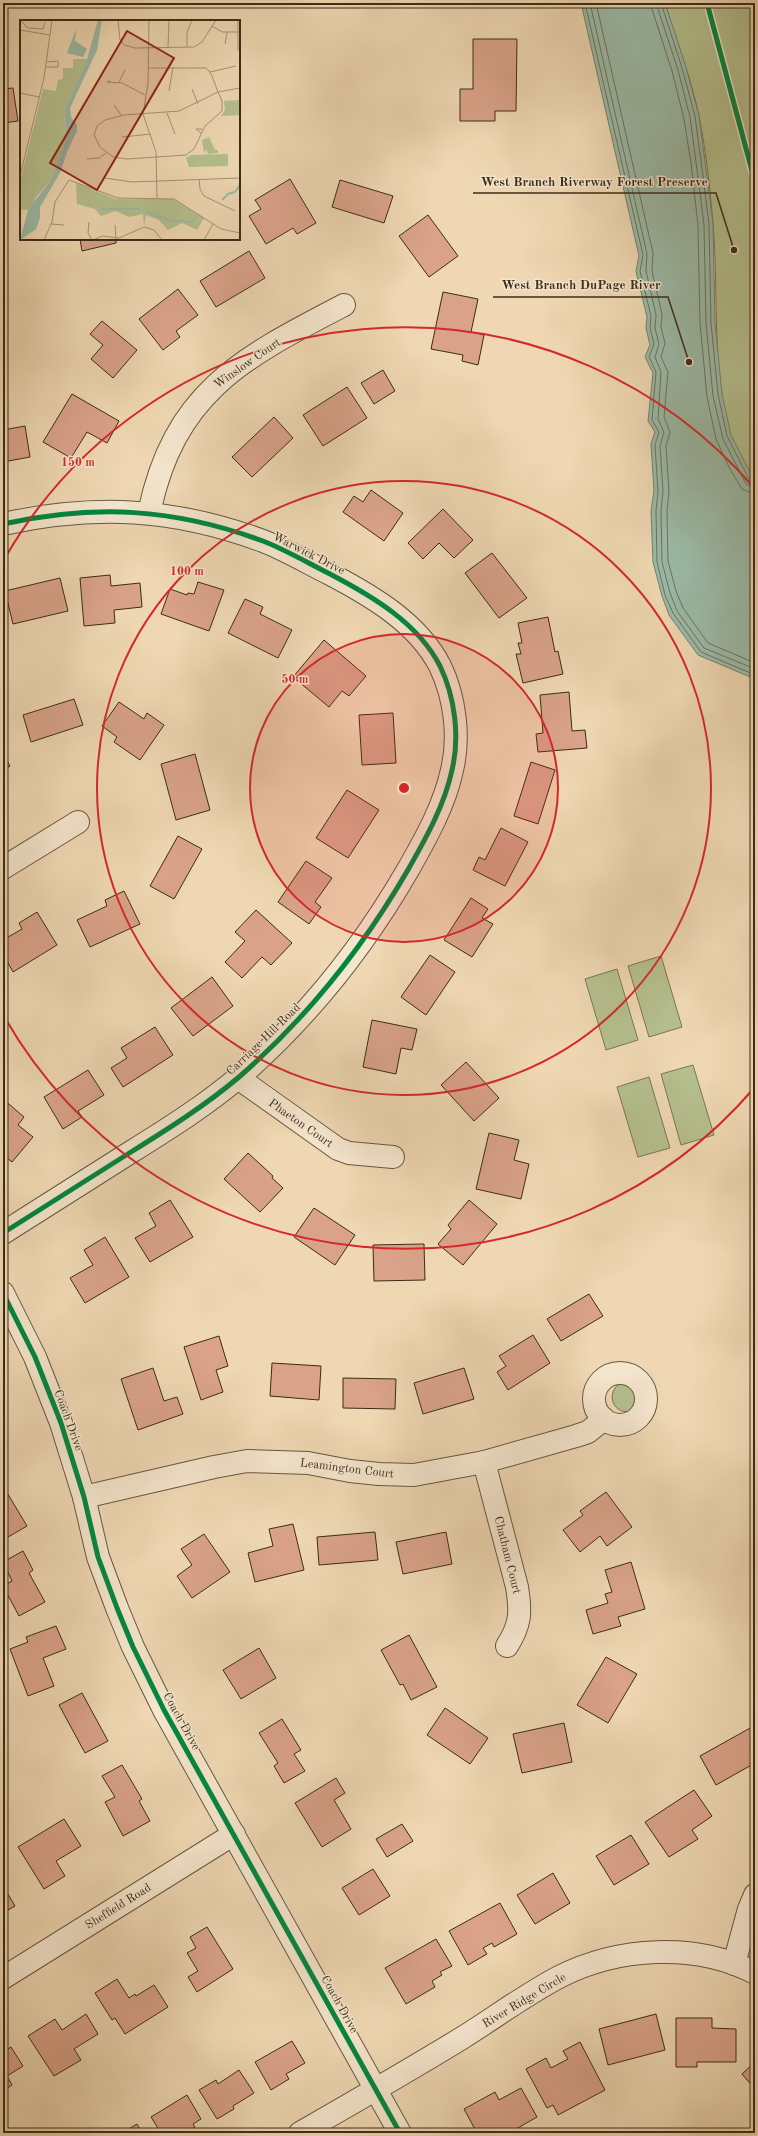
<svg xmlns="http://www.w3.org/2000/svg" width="758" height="2136" font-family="'Old Standard TT',serif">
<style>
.green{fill:#b5bf8e;stroke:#787653}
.water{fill:#9bbaa7;stroke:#75816e}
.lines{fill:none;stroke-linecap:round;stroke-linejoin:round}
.shore{stroke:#6c7360;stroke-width:1}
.building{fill:#d9a289;stroke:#3c2c18}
.minor-casing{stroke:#68573e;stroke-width:24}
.minor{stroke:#f4e5cd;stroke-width:22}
.cycleway-casing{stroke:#f4e5cd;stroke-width:8}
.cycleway{stroke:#00873e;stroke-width:5}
.ring{fill:none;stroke:#d62828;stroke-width:2}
.labels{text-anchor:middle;stroke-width:3;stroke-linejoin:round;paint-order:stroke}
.street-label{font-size:12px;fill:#3c2c18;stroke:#f4e5cd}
.inset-river{fill:none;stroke:#9bbaa7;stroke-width:2}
.inset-road{fill:none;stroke:#a79374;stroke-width:1}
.view{fill:#8f2418;fill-opacity:0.15;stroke:#8f2418;stroke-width:2}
.inset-edge{fill:none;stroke:#3c2c18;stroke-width:2}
.centre{fill:#d62828;stroke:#f4e5cd;stroke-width:2}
.ring-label{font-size:12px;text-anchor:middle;font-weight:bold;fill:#d62828;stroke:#f4e5cd;stroke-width:3;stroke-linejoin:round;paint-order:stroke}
.leader{fill:none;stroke:#3c2c18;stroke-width:1.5}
.callout-dot{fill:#3c2c18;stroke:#f4e5cd;stroke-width:1.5}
.callout-label{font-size:13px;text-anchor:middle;font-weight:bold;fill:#3c2c18;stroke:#f4e5cd;stroke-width:3;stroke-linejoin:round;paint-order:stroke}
</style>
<rect width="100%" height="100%" fill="#eed7b2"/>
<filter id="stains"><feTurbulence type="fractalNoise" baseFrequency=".005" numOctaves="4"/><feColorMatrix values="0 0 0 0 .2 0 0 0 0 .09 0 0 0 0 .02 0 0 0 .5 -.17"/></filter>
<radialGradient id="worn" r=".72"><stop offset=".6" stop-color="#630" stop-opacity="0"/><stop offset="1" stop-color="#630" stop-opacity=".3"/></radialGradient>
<g class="green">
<path d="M665,3h90v479c-9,-15 -20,-32 -25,-48 -19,-69 -11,-140 -17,-211 -3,-35 -7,-72 -14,-107 -8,-39 -23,-75 -34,-113z"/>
<polygon points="661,956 682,1027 649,1037 628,966"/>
<polygon points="617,969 638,1040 606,1050 585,979"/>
<polygon points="693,1065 714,1135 681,1145 661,1074"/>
<polygon points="649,1077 670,1148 638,1157 617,1087"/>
<circle cx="627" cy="1397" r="15"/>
</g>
<polygon class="water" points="581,3 665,3 686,67 699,116 705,161 713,224 715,323 722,394 731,435 755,482 755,679 698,655 669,615 662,596 653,562 651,511 654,491 651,444 655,432 648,421 653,373 645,357 650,345 646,328 647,317 636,271 639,256"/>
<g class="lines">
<g class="shore">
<polyline points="585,3 643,255 640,271 651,316 650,328 654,344 649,357 656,372 652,420 659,432 655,445 658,491 656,511 657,562 665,595 673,613 701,652 755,675"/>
<polyline points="590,3 647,254 646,271 656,315 655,328 659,344 655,357 661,372 658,419 664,432 660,446 663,491 661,511 662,562 670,593 677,611 704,648 755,669"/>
<polyline points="596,3 653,253 652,271 662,314 661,327 665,343 661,357 668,372 664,417 670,432 666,446 669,491 667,511 668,561 676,591 683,608 708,643 755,663"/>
<polyline points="650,3 672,71 684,119 691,163 698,225 700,323 707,397 716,439 730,469 742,489 755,494"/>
<polyline points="656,3 678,70 690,117 696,162 704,225 706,323 713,396 723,439 746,484 755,488"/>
<polyline points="661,3 682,68 695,116 701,161 709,224 711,323 718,394 727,436 750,481 755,483"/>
</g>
</g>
<g class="building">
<polygon points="473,39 517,39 516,111 495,111 495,121 460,121 460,89 473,89"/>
<polygon points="13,88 18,121 3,123 3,89"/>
<polygon points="290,179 316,223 297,234 293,228 266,244 249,216 261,209 255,200"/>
<polygon points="340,180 393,196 384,223 332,207"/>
<polygon points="428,215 458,256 429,277 399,236"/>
<polygon points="80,239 116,239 116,243 82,251"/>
<polygon points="249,251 265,278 216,307 200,281"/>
<polygon points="178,289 198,315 176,331 180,337 163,350 139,319"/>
<polygon points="443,292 478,299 471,332 484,335 478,365 462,361 463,355 431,349"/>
<polygon points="102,321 137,350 113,378 91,359 103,345 90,334"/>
<polygon points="383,370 395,391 374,404 361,383"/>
<polygon points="347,387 367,418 323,446 303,415"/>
<polygon points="72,394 119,421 107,443 87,432 71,458 43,442"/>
<polygon points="274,417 293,438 252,477 232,457"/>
<polygon points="25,426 30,457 3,462 3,430"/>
<polygon points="371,490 403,513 384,541 343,512 354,496 363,502"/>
<polygon points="443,509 473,540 454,558 439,543 423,559 408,543"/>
<polygon points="492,553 527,598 499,618 465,573"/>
<polygon points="110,575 111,586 140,583 142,607 114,610 115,623 84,626 80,578"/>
<polygon points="60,578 68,611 13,624 5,591"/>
<polygon points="198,582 224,590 209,631 161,614 170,589 187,595 188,593 194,594"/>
<polygon points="245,599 263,607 260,614 292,630 278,658 228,633"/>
<polygon points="548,617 555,652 558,651 563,674 523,683 516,654 521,654 518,643 522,643 518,623"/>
<polygon points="324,640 366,676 349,696 342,691 329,707 293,677"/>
<polygon points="569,692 572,731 585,730 587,748 538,752 536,734 543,733 540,695"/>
<polygon points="74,699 83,725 31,742 23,715"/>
<polygon points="119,702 144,719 147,713 164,725 140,760 114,742 117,737 102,726"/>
<polygon points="393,713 396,763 362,765 359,715"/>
<polygon points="195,754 210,810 176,820 161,764"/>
<polygon points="3,755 10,766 3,770"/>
<polygon points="531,762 555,770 538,824 514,816"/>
<polygon points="347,790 379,810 348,858 316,838"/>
<polygon points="501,828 528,842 505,886 473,870 479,857 485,860"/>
<polygon points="178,836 202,849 174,899 150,886"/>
<polygon points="306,861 332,878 315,902 321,907 309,924 278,902"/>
<polygon points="124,891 140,924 90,947 77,920 107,906 105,900"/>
<polygon points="471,898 488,909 482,918 493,924 472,957 444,940"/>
<polygon points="256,910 292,943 271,965 262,957 242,978 225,962 245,941 235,932"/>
<polygon points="37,912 57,945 13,972 3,954 3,940 22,929 19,923"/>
<polygon points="430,955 455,972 426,1015 401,997"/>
<polygon points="212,977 233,1006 193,1036 171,1008"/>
<polygon points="372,1020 417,1029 412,1050 401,1048 396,1074 363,1067"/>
<polygon points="155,1027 173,1055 123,1087 111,1068 127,1058 121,1048"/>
<polygon points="466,1062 499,1098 474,1121 441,1085"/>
<polygon points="88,1070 104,1095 78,1111 82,1117 63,1129 44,1097"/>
<polygon points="3,1099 24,1117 18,1125 33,1137 12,1162 3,1155"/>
<polygon points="489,1133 519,1140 514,1160 529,1164 521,1199 476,1189"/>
<polygon points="248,1153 273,1176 272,1178 283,1188 260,1212 224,1179"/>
<polygon points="170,1200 193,1237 150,1262 135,1238 156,1226 149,1213"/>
<polygon points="469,1200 497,1224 463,1265 438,1244 451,1229 448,1225"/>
<polygon points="314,1208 355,1235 335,1265 294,1237"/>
<polygon points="105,1237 129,1277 85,1303 70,1278 93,1265 84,1250"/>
<polygon points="424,1244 425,1280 374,1281 373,1245"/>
<polygon points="589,1294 603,1316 561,1341 547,1319"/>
<polygon points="533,1335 550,1363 508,1390 497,1372 506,1366 499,1356"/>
<polygon points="219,1336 228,1366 216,1370 223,1392 201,1400 184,1347"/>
<polygon points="272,1363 321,1366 319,1400 270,1396"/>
<polygon points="153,1368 164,1401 177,1397 183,1414 138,1430 121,1379"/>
<polygon points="464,1368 474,1399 423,1414 414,1383"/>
<polygon points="343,1378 396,1379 395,1409 343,1408"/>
<polygon points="3,1486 27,1526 3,1540"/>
<polygon points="606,1492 632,1527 607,1546 600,1536 580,1552 563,1530 583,1515 580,1511"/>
<polygon points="293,1524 304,1570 255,1582 248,1553 273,1546 269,1529"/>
<polygon points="375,1532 378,1560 319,1565 317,1537"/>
<polygon points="446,1532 452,1564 403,1574 396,1542"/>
<polygon points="204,1534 230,1572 192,1598 177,1576 192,1565 181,1549"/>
<polygon points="23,1551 33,1570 29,1573 45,1602 19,1616 3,1586 12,1581 3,1562"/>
<polygon points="631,1562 645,1609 618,1617 621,1626 593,1634 586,1610 608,1603 605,1594 612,1592 605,1570"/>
<polygon points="56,1626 66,1649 43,1658 54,1686 28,1696 10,1649 28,1642 26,1637"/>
<polygon points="409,1635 437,1687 411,1700 403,1684 400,1685 381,1650"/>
<polygon points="259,1648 276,1678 241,1699 223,1670"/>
<polygon points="606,1657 637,1674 608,1723 577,1705"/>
<polygon points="82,1693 108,1741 85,1753 59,1705"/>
<polygon points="445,1708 488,1738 470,1764 427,1735"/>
<polygon points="282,1719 301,1750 294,1754 305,1771 284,1783 274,1766 278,1763 259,1733"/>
<polygon points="564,1723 572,1762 522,1773 513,1734"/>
<polygon points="752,1727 755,1733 755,1763 716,1785 700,1756"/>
<polygon points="122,1765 142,1799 139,1801 150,1821 123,1836 105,1802 115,1797 102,1776"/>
<polygon points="336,1778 345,1793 334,1800 351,1829 322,1847 295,1803"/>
<polygon points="694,1790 712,1816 692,1830 698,1839 669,1857 645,1822"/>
<polygon points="64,1819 81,1846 56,1861 65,1876 44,1889 18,1847"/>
<polygon points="402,1824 413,1841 387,1857 376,1839"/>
<polygon points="631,1835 649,1864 614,1885 596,1856"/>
<polygon points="373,1869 390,1896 359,1915 342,1888"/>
<polygon points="553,1873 570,1903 535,1924 517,1895"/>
<polygon points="3,1886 15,1906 3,1913"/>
<polygon points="500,1903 517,1934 494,1947 492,1943 483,1948 487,1954 468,1965 449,1931"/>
<polygon points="207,1927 233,1969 197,1992 188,1977 198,1971 187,1953 196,1948 190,1937"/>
<polygon points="436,1939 452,1966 440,1972 442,1975 432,1981 435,1987 406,2004 385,1968"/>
<polygon points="117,1979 129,1998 135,1994 136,1996 154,1985 168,2007 125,2034 115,2018 112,2020 95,1993"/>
<polygon points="86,2014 98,2034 74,2049 81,2060 54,2076 28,2036 55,2019 62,2030"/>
<polygon points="656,2014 665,2050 608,2065 599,2029"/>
<polygon points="676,2018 712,2018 712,2028 736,2029 736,2062 697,2062 697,2067 676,2067"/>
<polygon points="292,2041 305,2063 286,2074 289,2079 271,2090 255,2062"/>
<polygon points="580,2042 605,2090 558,2115 553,2105 547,2108 526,2069 546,2058 551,2068 568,2059 563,2051"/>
<polygon points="11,2047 23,2066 7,2076 12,2085 3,2091 3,2052"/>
<polygon points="755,2062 755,2089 742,2074"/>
<polygon points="239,2070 254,2093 233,2106 234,2109 217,2119 199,2090 216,2080 218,2084"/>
<polygon points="521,2088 537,2117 509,2133 477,2133 464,2109 495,2092 499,2100"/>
<polygon points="187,2095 201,2119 193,2124 195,2127 186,2133 161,2133 151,2117"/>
<polygon points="137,2124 142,2133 122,2133"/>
</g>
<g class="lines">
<defs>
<g id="minor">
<path d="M149,513c25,-121 93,-155 195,-208"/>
<path d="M3,524c93,-20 170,-16 260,17 23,9 45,22 67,33 42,22 88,49 110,92 15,31 20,71 12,104 -7,34 -26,68 -43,98 -46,80 -100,148 -170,209 -33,28 -71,52 -108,75 -43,27 -85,54 -128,81"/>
<polyline points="3,868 78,822"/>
<polyline points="238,1078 338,1149 349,1153 393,1157"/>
<polyline points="3,1293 35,1357 61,1423 84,1497 98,1557 117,1608 133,1647 164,1710 400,2133"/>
<circle cx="620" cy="1399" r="26"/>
<path d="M484,1462l33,125c4,25 4,37 -10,59"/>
<polyline points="84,1497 214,1467 247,1461 308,1463 350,1471 379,1474 414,1475 484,1462 576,1436 588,1432 604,1419"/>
<polyline points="734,1964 749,1909 755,1895"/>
<polyline points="3,1978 234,1834"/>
<path d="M300,2133c54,-31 108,-62 162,-95 32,-20 63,-43 97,-61 59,-30 137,-35 196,-4"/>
</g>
</defs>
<use href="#minor" class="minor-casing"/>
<use href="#minor" class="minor"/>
<defs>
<g id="cycleway">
<polyline points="707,3 755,182"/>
<path d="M3,524c93,-20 170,-16 260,17 23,9 45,22 67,33 42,22 88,49 110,92 15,31 20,71 12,104 -7,34 -26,68 -43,98 -46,80 -100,148 -170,209 -33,28 -71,52 -108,75 -43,27 -85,54 -128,81"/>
<polyline points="3,1293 35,1357 61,1423 84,1497 98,1557 117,1608 133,1647 164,1710 400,2133"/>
</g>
</defs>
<use href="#cycleway" class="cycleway-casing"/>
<use href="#cycleway" class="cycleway"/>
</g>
<circle cx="404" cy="788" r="154" fill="#d62828" fill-opacity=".12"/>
<g class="ring">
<circle cx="404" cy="788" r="154"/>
<circle cx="404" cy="788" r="307"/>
<path d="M755 1087A461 461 0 0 1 5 1018M5 558A461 461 0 0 1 755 489"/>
</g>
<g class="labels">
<g class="street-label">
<text transform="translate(247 363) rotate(-35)" y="4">Winslow Court</text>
<text transform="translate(309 553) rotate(27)" y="4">Warwick Drive</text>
<text transform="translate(263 1039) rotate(-44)" y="4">Carriage Hill Road</text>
<text transform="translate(301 1123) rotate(35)" y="4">Phaeton Court</text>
<text transform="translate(69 1420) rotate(70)" y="4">Coach Drive</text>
<text transform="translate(347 1468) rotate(7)" y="4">Leamington Court</text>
<text transform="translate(508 1555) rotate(76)" y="4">Chatham Court</text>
<text transform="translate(182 1721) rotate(61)" y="4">Coach Drive</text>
<text transform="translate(118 1906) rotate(-32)" y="4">Sheffield Road</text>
<text transform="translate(524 2000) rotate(-31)" y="4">River Ridge Circle</text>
<text transform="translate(340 2004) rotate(61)" y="4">Coach Drive</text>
</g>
</g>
<g transform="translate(20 20)">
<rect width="220" height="220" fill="#eed7b2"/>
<path d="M53,39h15l-23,50 1,31 -15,40 -15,17 -4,10 -4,3 -8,-1v-27l23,-93 13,2 2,-11 5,-1v-11h10zM220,80v15l-19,1 4,-6 -1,-9zM189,117l6,13h3v3l-10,1 -2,-5 -2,4 -2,-13zM208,134v12l-39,1 -3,-9 5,-3zM56,163l40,16h57l31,19 -7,12 -15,-7 -14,7 -9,-10 -13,-5 -2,11 -1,-12 -14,3 -13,-6 -15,5 -6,-7 -18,-5z" fill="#b5bf8e"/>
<path d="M78,0h4l-5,30 -27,58 1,9 6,8v6l-10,21 -6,19 -21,36v11l-4,11 -16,11 8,-30 23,-30 15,-40 -1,-31 21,-46zM56,9l-1,12 12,8 -4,8 -16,-4z" fill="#9bbaa7"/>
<path class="inset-river" d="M202,180l6,-6 7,-2 5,-7M81,189h39M127,191l20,9 24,2 7,-5"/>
<path class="inset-road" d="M0,0l8,8 15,1 2,-7M98,0l2,20 4,5 11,3 59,-1 8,-5 14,-22M129,0l-1,64 -5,30 13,38 1,46M192,6l10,6h18M0,10l30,5M205,24l2,-12M148,27l1,-27M167,27v-15l5,-12M218,31v-31M26,47h12v-6l-11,1M128,48h58l3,3 3,5 6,16 4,9v10l-17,15 -11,23 -8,6 -59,4 -14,-2 -13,-10 -6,-12 3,-9 8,-6 19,-5 55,-4 39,-19 22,-4M190,52l26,-6M90,61l-3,1 15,1 23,12M99,62l6,-12M172,69l6,15M149,71l4,-24M0,73l19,4M94,85l7,10M147,93l8,21M181,113l-5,-4h6M102,117l29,-3M67,139l12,-1 7,-5M0,156l24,-98 8,-58M85,158l27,4 108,-4M179,159l1,10 4,7 31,15M69,202l-1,11 4,7M31,204l13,1M95,205l1,14M24,220l8,-18 3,-20 14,-22 49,18 56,1 47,30 19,4M73,220l9,-4 17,2 25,-11 10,3 8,10M184,220l9,-16"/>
<path class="view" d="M107,11l47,27 -77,132 -47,-27z"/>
<rect width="220" height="220" class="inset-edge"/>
</g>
<circle cx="404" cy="788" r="6" class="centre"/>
<g class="ring-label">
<text x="78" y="466">150 m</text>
<text x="187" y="575">100 m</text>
<text x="295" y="683">50 m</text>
</g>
<path class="leader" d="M734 250L716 193H473M689 362L668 297H493"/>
<g class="callout-dot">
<circle cx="734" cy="250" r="4"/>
<circle cx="689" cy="362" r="4"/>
</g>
<g class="callout-label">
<text x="594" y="186">West Branch Riverway Forest Preserve</text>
<text x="581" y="289">West Branch DuPage River</text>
</g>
<rect width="758" height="2136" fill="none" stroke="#eed7b2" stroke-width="16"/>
<rect x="4" y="4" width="750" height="2128" fill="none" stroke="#3c2c18" stroke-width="2"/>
<rect x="8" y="8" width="742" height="2120" fill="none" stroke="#3c2c18"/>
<rect width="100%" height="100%" filter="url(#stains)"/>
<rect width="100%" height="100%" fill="url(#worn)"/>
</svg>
